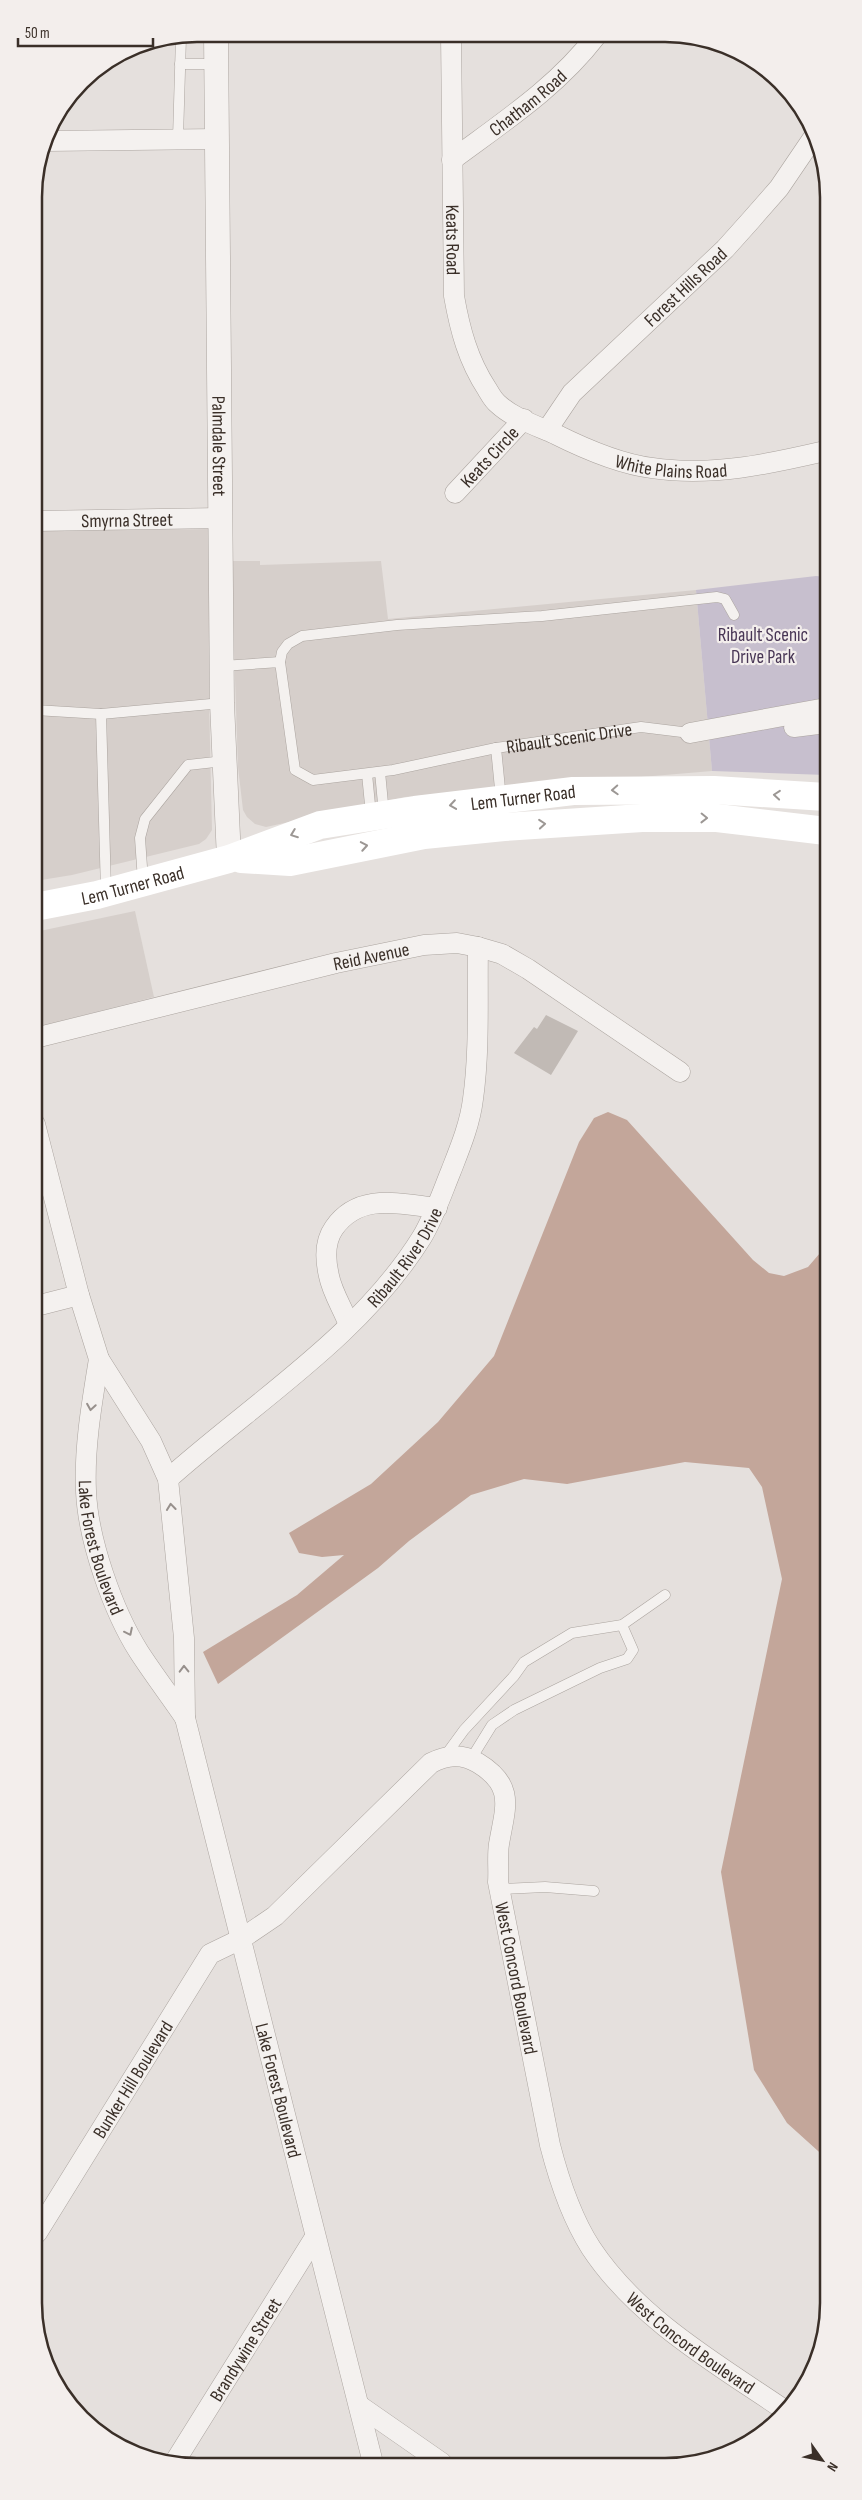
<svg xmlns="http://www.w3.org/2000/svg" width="862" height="2500" font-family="'Sofia Sans Condensed',sans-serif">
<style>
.built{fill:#d6cfcb}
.green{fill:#c7bfce}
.water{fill:#c3a69a}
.building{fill:#c1bab5}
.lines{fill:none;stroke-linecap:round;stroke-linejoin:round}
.service-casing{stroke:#aba49f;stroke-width:11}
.minor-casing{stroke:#aba49f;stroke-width:21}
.tertiary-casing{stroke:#aba49f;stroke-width:25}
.service{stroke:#f4f1ef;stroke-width:10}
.minor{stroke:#f4f1ef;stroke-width:20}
.tertiary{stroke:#f4f1ef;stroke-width:24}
.secondary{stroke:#fff;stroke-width:28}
.oneway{stroke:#9c9794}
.oneway2{stroke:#97908c}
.labels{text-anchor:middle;stroke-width:4.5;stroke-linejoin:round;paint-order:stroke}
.street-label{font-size:19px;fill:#3a2f28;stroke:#f3eeec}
.park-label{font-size:19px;fill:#483655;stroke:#f3eeec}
.rim{fill:none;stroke:#3a2f28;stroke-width:2.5}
</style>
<rect width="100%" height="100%" fill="#e5e0dd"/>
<g class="built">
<polygon points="211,529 209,699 212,830 206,839 199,844 72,875 35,881 35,531"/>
<polygon points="231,561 260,561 260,565 381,561 388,619 696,590 712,771 405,797 266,827 255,824 247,817 243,810 238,767"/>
<polygon points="135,911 154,997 35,1028 35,932"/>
</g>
<polygon class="green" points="816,576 826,577 826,775 712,771 696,590"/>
<polygon class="water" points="608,1112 627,1120 753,1260 769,1273 784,1276 808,1267 826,1246 828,2160 787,2123 754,2070 721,1872 782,1579 762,1487 749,1468 685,1462 567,1484 524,1479 471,1495 409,1541 378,1568 218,1684 203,1652 297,1595 344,1555 322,1557 299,1553 289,1533 371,1484 438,1422 494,1356 579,1142 594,1118"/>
<polygon class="building" points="546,1015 578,1031 551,1075 514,1053 534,1027 537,1029"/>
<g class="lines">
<defs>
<g id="service">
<polyline points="180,64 216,64"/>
<polyline points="178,138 181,37"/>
<polyline points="280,662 282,652 288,644 302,636 397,625 542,616 717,597 725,599 734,615"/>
<polyline points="222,666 280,662 295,770 313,780 393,770 496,748"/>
<polyline points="35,710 101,714 106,891"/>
<polyline points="101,714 222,703"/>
<polyline points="380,772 384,814"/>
<polyline points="367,774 371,815"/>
<path id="s1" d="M501,799l-5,-51 145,-21 49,6"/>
<polyline points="143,881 140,838 145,819 188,765 224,761"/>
<polyline points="445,1756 464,1730 514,1676 524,1662 572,1633 622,1625 665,1595"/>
<polyline points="471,1759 492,1725 514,1710 600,1668 627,1659 633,1650 622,1625"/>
<polyline points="500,1889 545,1887 594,1891"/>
</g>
<g id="minor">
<path id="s2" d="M451,35l3,261c6,34 14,64 33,93 3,5 6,11 11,15 15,14 39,22 57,30 30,15 64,30 97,34 59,9 117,-4 173,-17"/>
<polyline points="47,141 217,139"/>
<path id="s3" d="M452,160c51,-38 105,-73 144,-124"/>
<path id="s4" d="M547,430l25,-37 153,-144 26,-29 28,-32 36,-53"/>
<path id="s5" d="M455,493l69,-74"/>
<path id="s6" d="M35,521l185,-3"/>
<polyline points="794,727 826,723"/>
<polyline points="690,733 826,708"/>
<path id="s7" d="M35,1038l301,-75 88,-18 33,-2 21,4 24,7 26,15 152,103"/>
<path id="s8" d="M35,1124l44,171 20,64 52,82 17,38 16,159 1,80 188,745"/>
<polyline points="36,1306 79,1295"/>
<path d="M349,1325c-6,-16 -17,-33 -20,-49 -4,-17 -5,-34 5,-48 25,-36 66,-24 103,-20"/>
<path id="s9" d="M99,1359c-7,43 -15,88 -13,132 2,49 27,120 53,161 15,23 31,44 46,66"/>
<path id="s10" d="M168,1479c86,-77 192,-142 254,-242 12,-20 20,-44 29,-66 9,-23 19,-47 22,-72 7,-50 4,-102 5,-152"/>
<path id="s11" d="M37,2233l173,-279 31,-15 34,-23 156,-153c16,-8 30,-10 47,0 38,23 27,45 21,81 -2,12 0,26 -1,38l52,263c9,35 21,72 41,103 47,71 126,116 195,163"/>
<polyline points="360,2406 442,2463"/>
<path id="s12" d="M174,2463l141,-226"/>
</g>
<g id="tertiary">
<path id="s13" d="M216,34l6,669 7,156"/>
</g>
</defs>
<use href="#service" class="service-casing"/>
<use href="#minor" class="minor-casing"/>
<use href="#tertiary" class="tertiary-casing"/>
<use href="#service" class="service"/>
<use href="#minor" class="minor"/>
<use href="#tertiary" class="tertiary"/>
<g class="secondary">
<polyline points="241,859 290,862 424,835 504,827 642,818 717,818 826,831"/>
<path id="s14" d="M35,907l62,-12 132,-36 91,-34 95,-15 158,-19 141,-1 112,7"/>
</g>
</g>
<defs><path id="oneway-chevron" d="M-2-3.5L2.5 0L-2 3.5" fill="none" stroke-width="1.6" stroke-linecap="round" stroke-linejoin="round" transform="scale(1.25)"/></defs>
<g class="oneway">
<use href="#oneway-chevron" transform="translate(615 790) rotate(177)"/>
<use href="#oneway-chevron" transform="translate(777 795) rotate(-175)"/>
<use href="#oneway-chevron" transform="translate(453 805) rotate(172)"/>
<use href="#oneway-chevron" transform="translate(704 818) rotate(1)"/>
<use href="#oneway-chevron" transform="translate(542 824) rotate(-5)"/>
<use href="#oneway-chevron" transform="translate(294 834) rotate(159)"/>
<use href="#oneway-chevron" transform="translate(364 846) rotate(-10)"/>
</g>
<g class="oneway2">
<use href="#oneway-chevron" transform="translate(91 1407) rotate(99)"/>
<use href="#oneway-chevron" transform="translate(171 1507) rotate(-96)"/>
<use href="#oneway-chevron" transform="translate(129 1632) rotate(64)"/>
<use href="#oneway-chevron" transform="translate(184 1669) rotate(-91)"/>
</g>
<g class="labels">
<g class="street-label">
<text dy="7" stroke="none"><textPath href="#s3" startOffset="95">Chatham Road</textPath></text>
<text dy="7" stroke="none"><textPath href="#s2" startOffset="205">Keats Road</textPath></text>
<text dy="7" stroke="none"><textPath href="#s4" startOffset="200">Forest Hills Road</textPath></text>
<text dy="7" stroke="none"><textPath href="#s13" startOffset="412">Palmdale Street</textPath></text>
<text dy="7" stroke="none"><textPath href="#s5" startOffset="50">Keats Circle</textPath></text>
<text dy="7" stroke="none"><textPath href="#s2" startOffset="566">White Plains Road</textPath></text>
<text dy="7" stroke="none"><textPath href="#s6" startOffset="92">Smyrna Street</textPath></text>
<text dy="7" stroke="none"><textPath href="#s1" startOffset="125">Ribault Scenic Drive</textPath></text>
<text dy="7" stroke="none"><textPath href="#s14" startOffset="502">Lem Turner Road</textPath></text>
<text dy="7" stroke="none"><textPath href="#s14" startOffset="100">Lem Turner Road</textPath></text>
<text dy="7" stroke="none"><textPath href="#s7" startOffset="346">Reid Avenue</textPath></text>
<text dy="7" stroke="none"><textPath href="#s10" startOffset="326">Ribault River Drive</textPath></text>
<text dy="7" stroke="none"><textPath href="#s9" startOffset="191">Lake Forest Boulevard</textPath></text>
<text dy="7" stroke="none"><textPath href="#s11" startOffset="900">West Concord Boulevard</textPath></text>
<text dy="7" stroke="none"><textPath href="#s11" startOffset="181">Bunker Hill Boulevard</textPath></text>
<text dy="7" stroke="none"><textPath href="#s8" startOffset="1006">Lake Forest Boulevard</textPath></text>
<text dy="7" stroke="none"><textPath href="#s11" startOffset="1320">West Concord Boulevard</textPath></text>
<text dy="7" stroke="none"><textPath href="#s12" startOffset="134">Brandywine Street</textPath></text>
</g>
<g class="park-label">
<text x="763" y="641">Ribault Scenic<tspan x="763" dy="22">Drive Park</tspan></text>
</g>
</g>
<path d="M0 0H862V2500H0ZM197 42H665A155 155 0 0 1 820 197V2303A155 155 0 0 1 665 2458H197A155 155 0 0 1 42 2303V197A155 155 0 0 1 197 42Z" fill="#f3eeec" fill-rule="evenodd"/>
<path class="rim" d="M197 42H665A155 155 0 0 1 820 197V2303A155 155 0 0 1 665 2458H197A155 155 0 0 1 42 2303V197A155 155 0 0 1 197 42Z"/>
<g transform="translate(822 2460) rotate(123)" stroke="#f3eeec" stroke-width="4" paint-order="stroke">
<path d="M0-4L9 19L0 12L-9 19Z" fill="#3a2f28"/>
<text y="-8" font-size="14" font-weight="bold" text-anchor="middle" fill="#3a2f28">N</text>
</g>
<path d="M18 38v8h135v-8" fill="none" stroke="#3a2f28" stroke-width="2.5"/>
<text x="25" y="38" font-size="15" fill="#3a2f28" stroke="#f3eeec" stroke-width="4" paint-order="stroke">50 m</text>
</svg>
